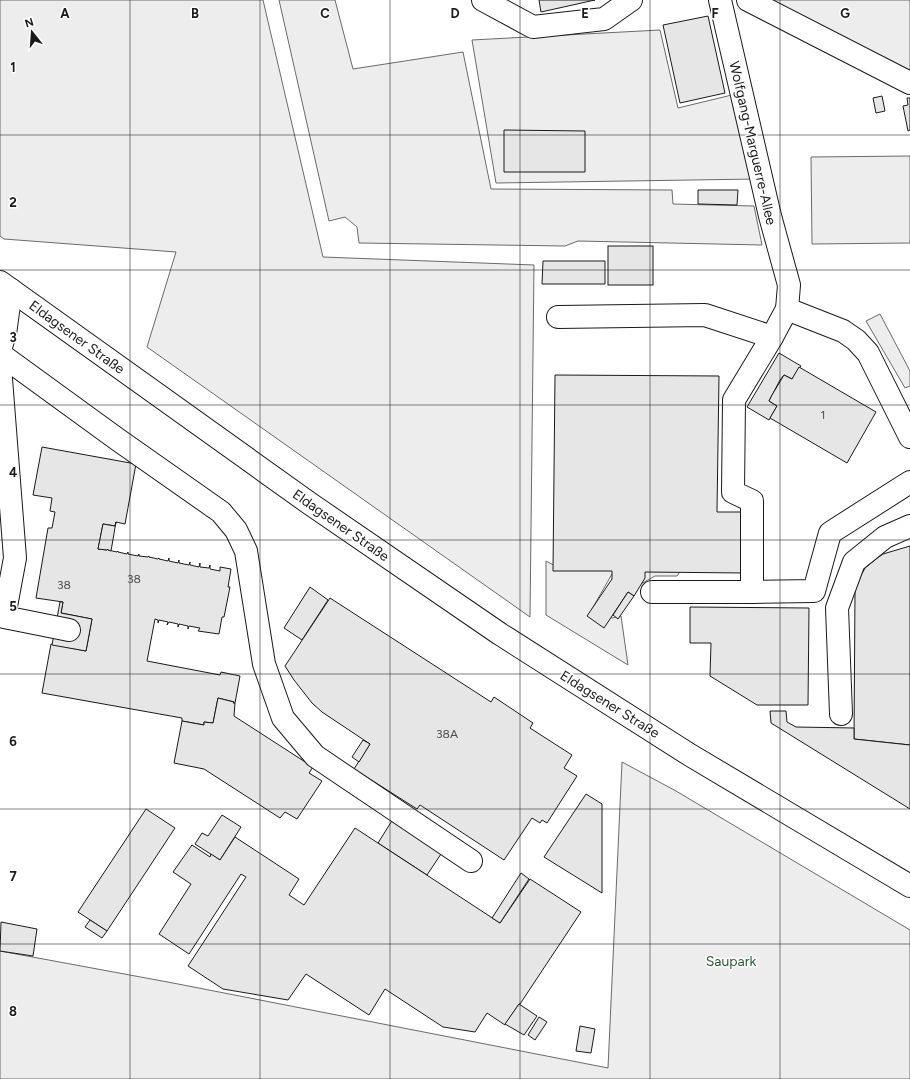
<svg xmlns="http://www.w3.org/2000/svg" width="910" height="1079" font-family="Figtree,sans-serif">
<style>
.built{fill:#ededed;stroke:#6a6a6a}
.building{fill:#e6e6e6;stroke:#1a1a1a}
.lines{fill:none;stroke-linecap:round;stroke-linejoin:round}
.minor-casing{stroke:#1a1a1a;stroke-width:24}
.major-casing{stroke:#1a1a1a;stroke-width:24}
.minor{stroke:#fff;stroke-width:22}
.major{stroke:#fff;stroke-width:22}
.grid{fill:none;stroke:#1a1a1a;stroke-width:1;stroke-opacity:0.55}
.labels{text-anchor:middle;stroke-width:3;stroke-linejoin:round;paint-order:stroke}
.number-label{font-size:12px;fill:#4d4d4d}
.street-label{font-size:14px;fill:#1a1a1a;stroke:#fff}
.park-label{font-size:14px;fill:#2b5a34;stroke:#fff}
.grid-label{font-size:13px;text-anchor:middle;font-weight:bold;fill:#1a1a1a;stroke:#fff;stroke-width:3;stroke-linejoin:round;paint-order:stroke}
</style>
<rect width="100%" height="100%" fill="#fff"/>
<g class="built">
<polygon points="0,0 263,0 323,257 534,265 530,617 147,347 176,252 4,239 0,236"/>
<polygon points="279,0 335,0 353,69 463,52 491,189 672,190 673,204 754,206 762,245 578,241 565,246 359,243 357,227 345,217 329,221"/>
<polygon points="771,0 910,0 910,75"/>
<polygon points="660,30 678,108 736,94 757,179 496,183 472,40"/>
<polygon points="910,156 910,243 812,244 811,157"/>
<polygon points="880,314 910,371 910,386 905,388 866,321"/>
<polygon points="546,561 559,568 682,569 677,576 655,576 639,585 612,574 592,609 612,618 621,616 628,665 546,615"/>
<polygon points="622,762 676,791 910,930 910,1079 0,1079 0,951 173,983 608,1068"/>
</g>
<g class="building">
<polygon points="539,0 595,0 541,12"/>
<polygon points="708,16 725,93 680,103 663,25"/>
<polygon points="882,96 885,111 876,113 873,98"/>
<polygon points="907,98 910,98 910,130 908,131 903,106 908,105"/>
<polygon points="504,130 585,131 585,172 504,172"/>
<polygon points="698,190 738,190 737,205 698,204"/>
<rect x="608" y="246" width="45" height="39"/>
<polygon points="543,261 605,261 605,284 542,284"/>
<polygon points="779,353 801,366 792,379 784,375 780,380 769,401 777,406 769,420 747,407"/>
<polygon points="799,367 876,412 847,463 770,418 777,406 769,401 772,395 784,375 792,379"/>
<polygon points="555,375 719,376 717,512 745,512 744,573 645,572 645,578 634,596 628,592 604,628 587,616 612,579 612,571 553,571"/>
<polygon points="42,447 136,464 125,524 116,522 115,526 103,524 98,549 107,550 108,549 108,550 117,552 118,551 118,552 127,554 128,552 128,554 138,556 139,554 139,556 148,557 149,556 149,557 158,559 159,558 159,559 168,561 169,558 169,561 178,563 179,560 179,563 189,565 190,562 190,565 199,567 200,563 200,567 209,568 210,565 210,569 220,571 220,567 231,569 228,587 230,587 224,617 222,617 219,634 198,631 200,628 189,626 188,629 188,626 179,624 178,627 178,624 169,622 167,625 168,622 159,620 158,623 158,620 155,619 147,661 220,675 221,672 240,676 235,703 233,703 234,702 218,698 213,723 204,722 204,725 182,721 182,718 42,693 51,644 86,651 92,619 61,613 63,602 36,598 48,528 52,528 55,512 50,511 52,498 33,495"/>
<polygon points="116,522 111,551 108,550 108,549 107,550 98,549 103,524 115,526"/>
<polygon points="910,546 910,745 854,739 855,592 857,583 865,568 876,559 883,554"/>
<polygon points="310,587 328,600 302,640 284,628"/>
<polygon points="628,592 634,596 618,619 613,615"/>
<polygon points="330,598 491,702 494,697 533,723 530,728 572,755 564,768 577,776 547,823 542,820 540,823 532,818 504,860 420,805 417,809 354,769 370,744 322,712 312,703 294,680 285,666"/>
<polygon points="60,602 63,602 61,613 92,619 86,651 52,645"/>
<polygon points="690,607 809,608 808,705 757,705 710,676 711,643 690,643"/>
<polygon points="218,698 234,702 233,703 235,703 234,716 313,767 309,773 322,781 297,819 285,812 280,818 204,769 174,763 182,721 204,725 204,722 213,723"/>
<polygon points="770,711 786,711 787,722 796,727 854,728 854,739 910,745 910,809 771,723"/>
<polygon points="363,740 370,744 359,762 352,757"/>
<polygon points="586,794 602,804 602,893 544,857"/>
<polygon points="146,809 175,828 107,931 78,912"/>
<polygon points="222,815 241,827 220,860 195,844 202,833 208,836"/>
<polygon points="393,819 443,851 427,875 378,843"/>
<polygon points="355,828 500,923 530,879 581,912 520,1004 519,1004 505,1025 487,1013 475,1032 443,1027 385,989 369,1015 306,974 288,1000 223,989 188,966 246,877 241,874 189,954 159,934 191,884 173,872 192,845 210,857 211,854 220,860 235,837 299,879 289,895 304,905"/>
<polygon points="521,873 529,879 500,923 492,918"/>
<polygon points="90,920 107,931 102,938 85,927"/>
<polygon points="1,922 37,929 33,956 0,951"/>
<polygon points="519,1004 537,1016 524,1035 505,1024"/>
<polygon points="539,1017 547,1022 535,1040 528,1035"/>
<polygon points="580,1026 595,1029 591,1053 576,1051"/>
</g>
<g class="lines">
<defs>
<g id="minor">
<polyline points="483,0 533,27 604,19 631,0"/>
<polyline points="720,0 770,216 789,285 787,309 843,331 856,340 868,353 910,437"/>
<polyline points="748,0 910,83"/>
<polyline points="558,317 705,315 772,337 787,309"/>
<polyline points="0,350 5,334 11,290"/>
<polyline points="0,354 117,439 221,512 236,530 246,551 264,664 283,718 315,756 471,861"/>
<polyline points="0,366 15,558 4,617 69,630"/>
<polyline points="652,592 752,592 752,501 733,492 734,400 772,337"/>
<polyline points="752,592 814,591 830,533 910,482"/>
<polyline points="841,714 837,608 854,562 885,537 910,526"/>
</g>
<polyline id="major" points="0,282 309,503 500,634 690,755 910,886"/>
</defs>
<use href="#minor" class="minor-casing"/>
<use href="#major" class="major-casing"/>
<use href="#minor" class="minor"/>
<use href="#major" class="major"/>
</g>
<path class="grid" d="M130,0v1079M260,0v1079M390,0v1079M520,0v1079M650,0v1079M780,0v1079M0,135h910M0,270h910M0,405h910M0,540h910M0,674h910M0,809h910M0,944h910"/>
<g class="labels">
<g class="number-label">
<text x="823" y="419">1</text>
<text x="134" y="583">38</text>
<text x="64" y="589">38</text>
<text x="447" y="738">38A</text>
</g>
<g class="street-label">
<text transform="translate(753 143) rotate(77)" y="5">Wolfgang-Marguerre-Allee</text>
<text transform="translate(77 337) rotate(36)" y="5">Eldagsener Straße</text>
<text transform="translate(341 525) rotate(35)" y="5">Eldagsener Straße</text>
<text transform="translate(610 704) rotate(32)" y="5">Eldagsener Straße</text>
</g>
<g class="park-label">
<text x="731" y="966">Saupark</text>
</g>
</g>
<g class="grid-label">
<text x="65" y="18">A</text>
<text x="195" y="18">B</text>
<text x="325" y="18">C</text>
<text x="455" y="18">D</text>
<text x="585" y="18">E</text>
<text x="715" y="18">F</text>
<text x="845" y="18">G</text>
<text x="13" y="72">1</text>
<text x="13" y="207">2</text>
<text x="13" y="342">3</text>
<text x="13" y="477">4</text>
<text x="13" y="611">5</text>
<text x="13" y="746">6</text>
<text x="13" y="881">7</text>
<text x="13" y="1016">8</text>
</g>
<g transform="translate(32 32) rotate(343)" stroke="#ffffff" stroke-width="3" paint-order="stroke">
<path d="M0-3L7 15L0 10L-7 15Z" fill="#1a1a1a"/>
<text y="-6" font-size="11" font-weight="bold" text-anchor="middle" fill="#1a1a1a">N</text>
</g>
</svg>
